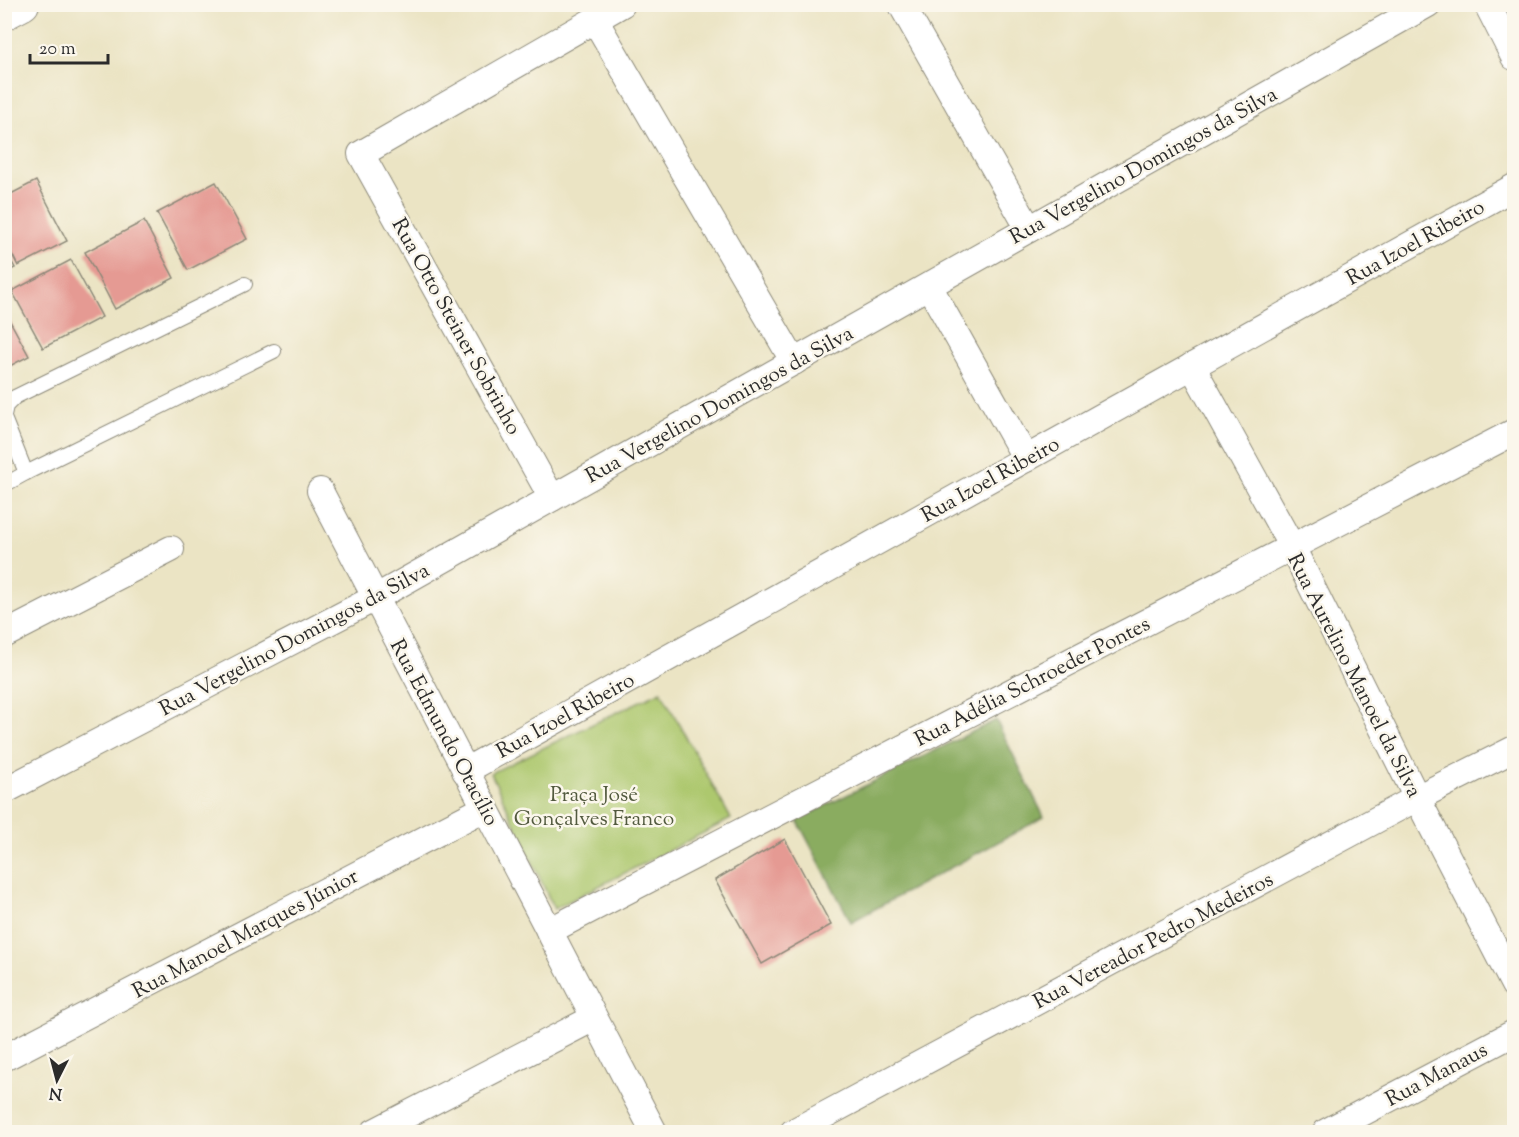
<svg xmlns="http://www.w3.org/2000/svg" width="1519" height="1137" font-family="'Sorts Mill Goudy',serif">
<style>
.green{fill:#adc86e;stroke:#6c7a4c;stroke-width:1.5}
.forest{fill:#8aac61;stroke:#5a6c46;stroke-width:1.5}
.building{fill:#e59a93}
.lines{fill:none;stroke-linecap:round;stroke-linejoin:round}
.service-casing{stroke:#8b8878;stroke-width:16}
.minor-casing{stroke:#8b8878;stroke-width:28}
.tertiary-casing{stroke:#8b8878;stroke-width:34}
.service{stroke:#fff;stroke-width:14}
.minor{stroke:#fff;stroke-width:26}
.tertiary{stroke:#fff;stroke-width:32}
.labels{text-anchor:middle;stroke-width:5;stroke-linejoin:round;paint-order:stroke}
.street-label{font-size:21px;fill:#2b2b2b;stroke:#fbf7ec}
.park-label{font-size:21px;fill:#525a3f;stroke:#fbf7ec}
</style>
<rect width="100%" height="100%" fill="#fbf7ec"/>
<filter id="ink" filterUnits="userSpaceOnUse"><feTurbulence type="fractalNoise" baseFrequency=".0167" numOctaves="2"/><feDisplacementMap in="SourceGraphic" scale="12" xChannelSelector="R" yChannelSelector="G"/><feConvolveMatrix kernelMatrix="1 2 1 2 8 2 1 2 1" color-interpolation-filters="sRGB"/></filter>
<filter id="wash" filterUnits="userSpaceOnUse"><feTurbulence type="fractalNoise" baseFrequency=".008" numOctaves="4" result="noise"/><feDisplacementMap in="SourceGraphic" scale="24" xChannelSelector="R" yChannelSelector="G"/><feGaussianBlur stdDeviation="1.35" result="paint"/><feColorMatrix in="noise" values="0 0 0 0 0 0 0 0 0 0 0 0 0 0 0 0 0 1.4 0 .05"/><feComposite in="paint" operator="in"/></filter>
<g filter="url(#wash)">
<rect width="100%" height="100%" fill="#ebe4c4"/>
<polygon class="green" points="661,691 731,819 554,909 491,773"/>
<polygon class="forest" points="996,720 1044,817 851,922 797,820"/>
<g id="blocks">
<g class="building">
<polygon points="36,181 67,241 18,266 5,240 5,197"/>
<polygon points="216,182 247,239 188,270 157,213"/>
<polygon points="144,221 174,278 115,309 85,252"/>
<polygon points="4,248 15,268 4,273"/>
<polygon points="71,260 102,317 43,348 12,291"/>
<polygon points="4,310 29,356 4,369"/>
<polygon points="785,839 831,925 762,964 715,880"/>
</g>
</g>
</g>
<g filter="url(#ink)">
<use href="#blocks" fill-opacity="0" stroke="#8b8878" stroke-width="1.5"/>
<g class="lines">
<defs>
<g id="service">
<polyline points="4,415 6,406 15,397 245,284"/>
<polyline points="4,418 26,473"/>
<polyline points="4,485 26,473 274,351"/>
</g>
<g id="minor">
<polyline points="901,4 1029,229"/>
<polyline points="1487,4 1514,57"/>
<polyline points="595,20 794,362"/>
<polyline points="929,286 1026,459"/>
<polyline points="1192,366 1292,547 1417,798 1514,985"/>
<polyline points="320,491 654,1132"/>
<polyline points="552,498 361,154 622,4"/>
<polyline points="4,635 171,549"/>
<polyline points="465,771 1514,187"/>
<polyline points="4,791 375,598 1428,4"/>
<polyline points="549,931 1514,432"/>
<polyline points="4,1058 485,808"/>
<polyline points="374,1132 594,1018"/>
<polyline points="793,1132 1417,798 1514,749"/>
<polyline points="1326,1132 1514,1033"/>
</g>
<polyline id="tertiary" points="4,14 23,4"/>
</defs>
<use href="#service" class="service-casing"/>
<use href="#minor" class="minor-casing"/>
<use href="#tertiary" class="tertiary-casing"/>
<use href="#service" class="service"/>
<use href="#minor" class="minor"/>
<use href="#tertiary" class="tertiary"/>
</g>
</g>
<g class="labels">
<g class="street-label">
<text transform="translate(1143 165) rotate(-29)" y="7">Rua Vergelino Domingos da Silva</text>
<text transform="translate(1415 242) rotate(-29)" y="7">Rua Izoel Ribeiro</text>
<text transform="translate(457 326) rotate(61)" y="7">Rua Otto Steiner Sobrinho</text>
<text transform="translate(719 404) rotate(-29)" y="7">Rua Vergelino Domingos da Silva</text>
<text transform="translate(990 479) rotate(-29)" y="7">Rua Izoel Ribeiro</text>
<text transform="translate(294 639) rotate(-28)" y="7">Rua Vergelino Domingos da Silva</text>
<text transform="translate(1355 675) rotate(63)" y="7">Rua Aurelino Manoel da Silva</text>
<text transform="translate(1032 681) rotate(-27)" y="7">Rua Adélia Schroeder Pontes</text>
<text transform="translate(565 715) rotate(-29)" y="7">Rua Izoel Ribeiro</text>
<text transform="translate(445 732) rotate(62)" y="7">Rua Edmundo Otacílio</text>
<text transform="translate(245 933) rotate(-28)" y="7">Rua Manoel Marques Júnior</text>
<text transform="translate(1153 940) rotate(-28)" y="7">Rua Vereador Pedro Medeiros</text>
<text transform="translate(1436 1074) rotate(-28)" y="7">Rua Manaus</text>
</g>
<g class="park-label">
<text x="594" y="801">Praça José<tspan x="594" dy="24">Gonçalves Franco</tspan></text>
</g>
</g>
<rect width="1519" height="1137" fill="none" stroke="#fbf7ec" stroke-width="24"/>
<g transform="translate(57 1080) rotate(186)" stroke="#fbf7ec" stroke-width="4.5" paint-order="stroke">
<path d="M0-4.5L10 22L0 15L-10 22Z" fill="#2b2b2b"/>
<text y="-9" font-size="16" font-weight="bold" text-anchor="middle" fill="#2b2b2b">N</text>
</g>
<path d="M30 54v9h78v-9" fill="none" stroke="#2b2b2b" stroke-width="3"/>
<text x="39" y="54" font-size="18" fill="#2b2b2b" stroke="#fbf7ec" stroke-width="4.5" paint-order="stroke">20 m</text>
</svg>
